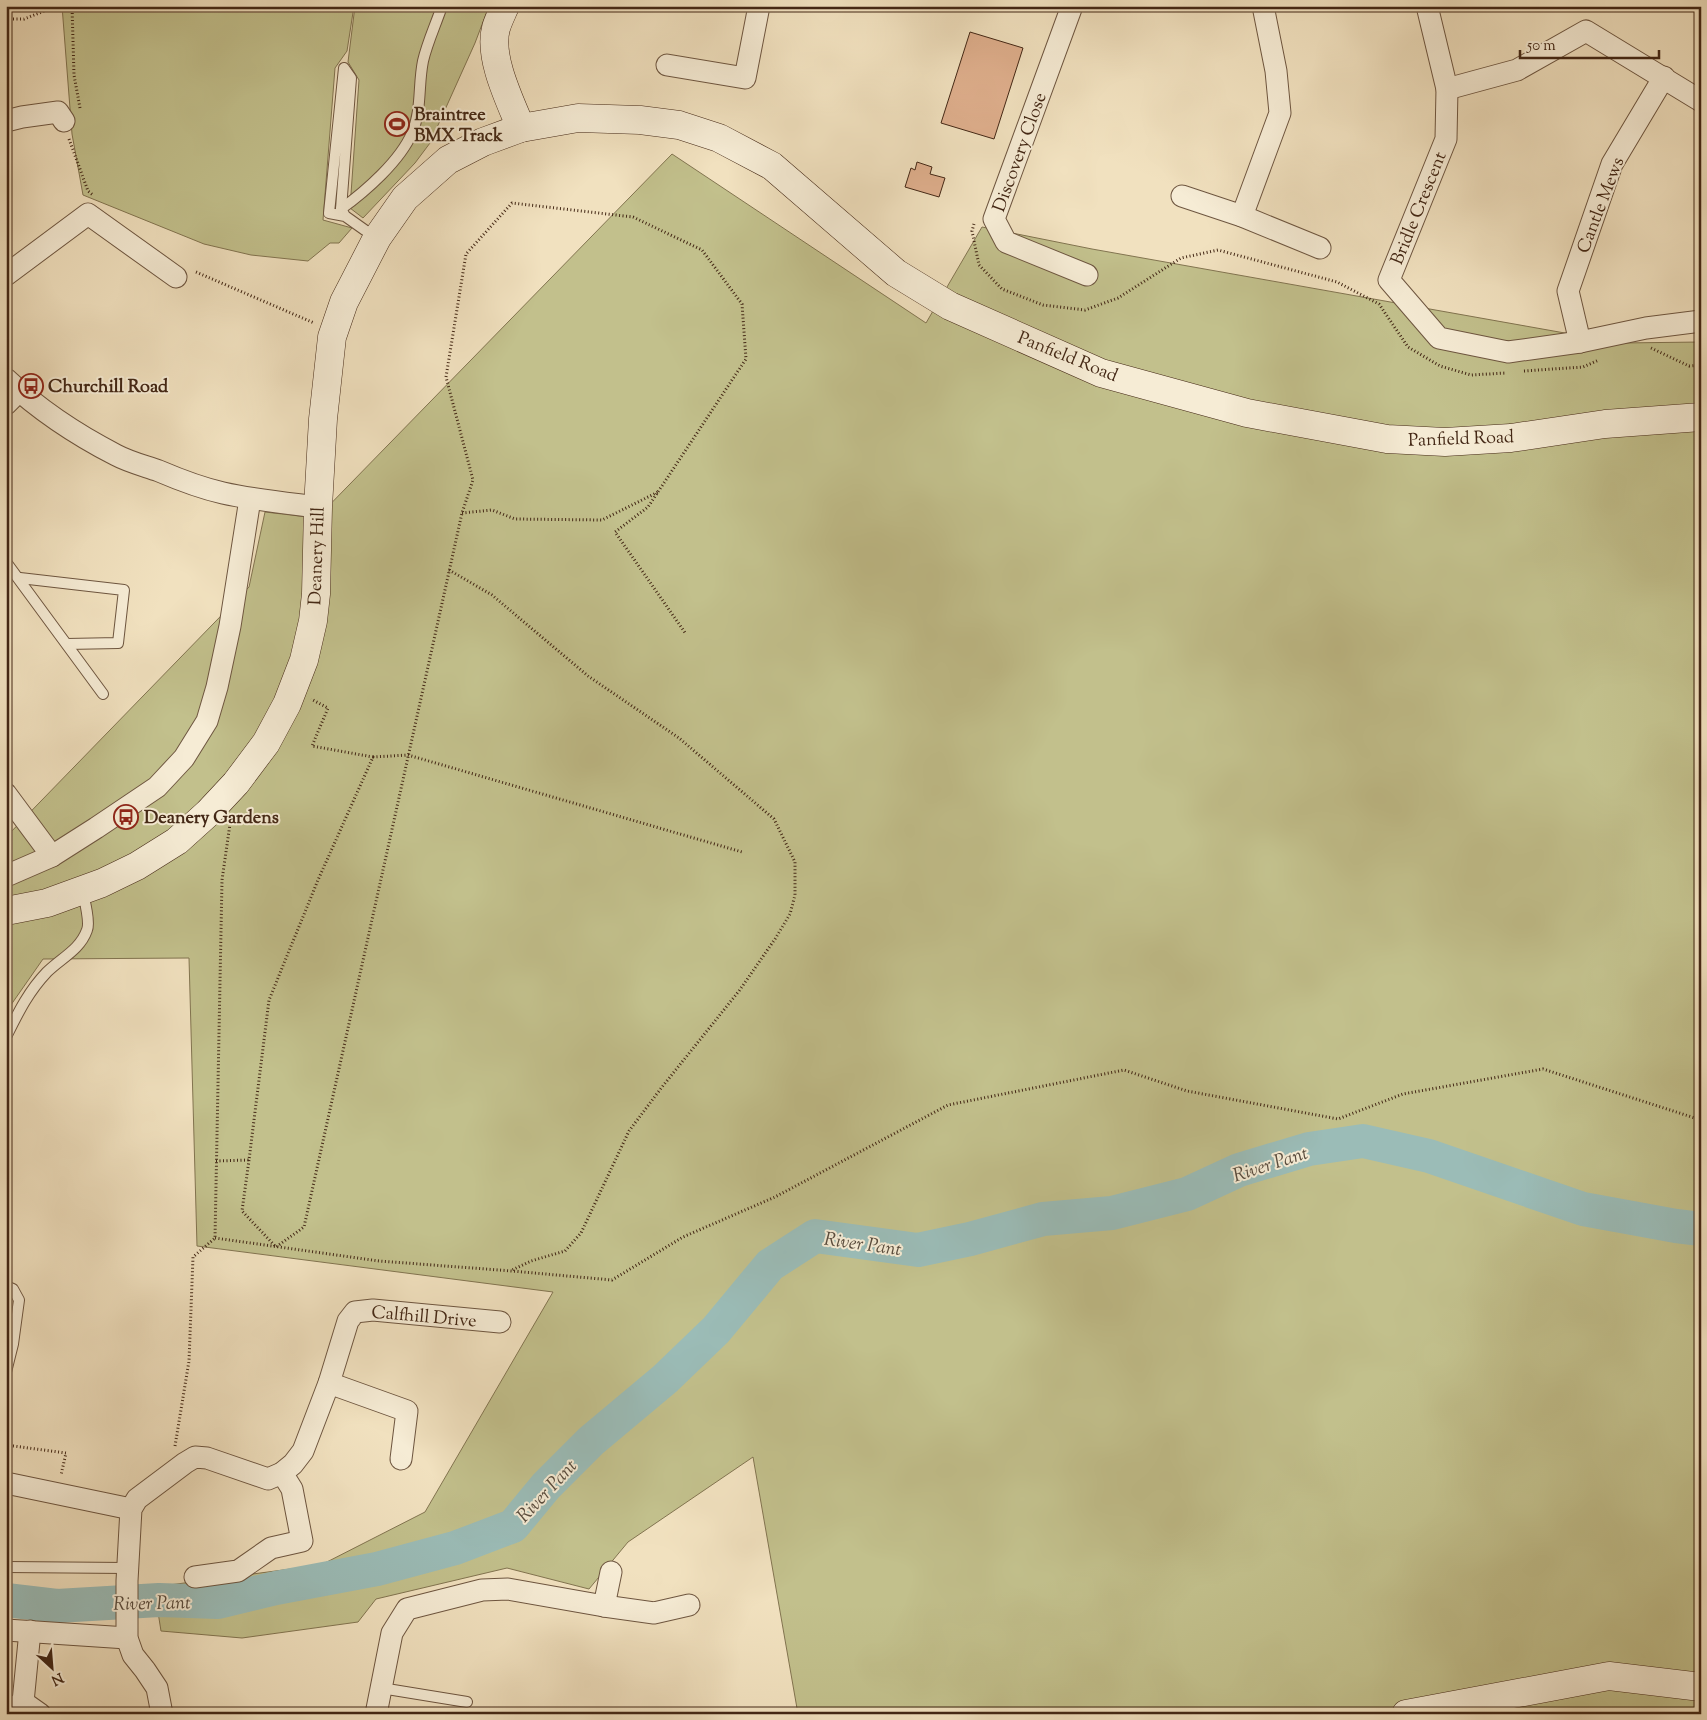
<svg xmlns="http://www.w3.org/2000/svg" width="1707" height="1720" font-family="'Sorts Mill Goudy',serif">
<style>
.green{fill:#c2c08c;stroke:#827450}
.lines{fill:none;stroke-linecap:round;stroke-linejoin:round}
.river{stroke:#9bbcb7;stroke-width:34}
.building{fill:#dfaf8d;stroke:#432715}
.lane-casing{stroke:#6e5640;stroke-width:12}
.street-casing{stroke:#6e5640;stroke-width:23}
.secondary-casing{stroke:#432715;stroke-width:29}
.path{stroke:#432715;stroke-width:3;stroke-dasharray:1 2.5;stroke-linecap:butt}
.lane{stroke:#f6ecd5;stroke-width:10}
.street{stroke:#f6ecd5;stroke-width:21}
.secondary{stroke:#f6ecd5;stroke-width:28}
.labels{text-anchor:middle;stroke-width:4;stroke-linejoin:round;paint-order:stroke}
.poi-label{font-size:18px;font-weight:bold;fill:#432715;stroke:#f6ecd5;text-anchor:start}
.street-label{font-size:18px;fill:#432715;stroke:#f6ecd5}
.water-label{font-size:19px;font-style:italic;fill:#594c3e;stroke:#f6ecd5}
</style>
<rect width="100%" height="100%" fill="#f1e1bf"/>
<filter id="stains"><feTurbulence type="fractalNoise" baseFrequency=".004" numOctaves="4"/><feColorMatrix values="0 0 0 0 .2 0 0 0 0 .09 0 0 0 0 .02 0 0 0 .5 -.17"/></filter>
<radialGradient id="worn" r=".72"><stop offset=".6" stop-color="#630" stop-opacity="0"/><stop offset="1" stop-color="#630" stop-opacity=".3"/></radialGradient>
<g class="green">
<polygon points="62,6 354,6 347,51 335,68 323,220 352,228 339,243 330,243 308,261 251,255 204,244 83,195 72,134"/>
<polygon points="355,6 489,6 475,43 430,143 415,163 363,218 350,208 359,80 348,62"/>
<polygon points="672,154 926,323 982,227 1092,249 1621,343 1701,342 1701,1711 1699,1714 798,1714 753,1457 628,1542 589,1589 507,1568 376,1599 358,1622 242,1638 161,1631 154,1587 321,1565 425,1512 553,1292 197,1246 189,958 43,959 6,1012 6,837 249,587 265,512 308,517 309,526"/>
</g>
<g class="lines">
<polyline class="river" points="6,1600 57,1606 159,1600 218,1602 276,1588 377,1569 455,1548 513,1526 546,1486 591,1441 665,1379 716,1330 770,1265 815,1236 918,1250 970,1239 1043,1219 1112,1213 1187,1194 1239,1170 1309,1149 1363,1141 1429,1156 1583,1209 1676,1226 1701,1229"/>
</g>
<g class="building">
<polygon points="970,32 1023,48 994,139 941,123"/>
<polygon points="917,162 932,167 930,174 945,178 939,197 905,187 911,168 915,170"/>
</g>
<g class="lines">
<defs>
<g id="lane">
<path d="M341,209c25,-18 59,-48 71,-76 10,-23 6,-48 11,-72 4,-18 13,-37 19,-55"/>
<polyline points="345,216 341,209 351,78 344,68 329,213 345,216 376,238"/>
<polyline points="6,562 103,694"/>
<polyline points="20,578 124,590 118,643 67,644"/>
<path d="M6,1037c12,-24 22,-45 41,-65 14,-14 33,-22 40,-42 3,-7 -2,-30 -5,-38"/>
<polyline points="6,1286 13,1289 19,1300 13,1344 6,1372"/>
<polyline points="6,1567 127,1568"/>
<polyline points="381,1688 467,1702"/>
</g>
<g id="street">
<polyline points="1072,6 994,219 1006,242 1087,275"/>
<polyline points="1427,6 1447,89 1446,139 1389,280 1439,338 1508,352 1580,342 1646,328 1701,321"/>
<polyline points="667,65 745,78 759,6"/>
<polyline points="1447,89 1517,70 1586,31 1701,101"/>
<polyline points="6,121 22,117 58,112 64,121"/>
<polyline points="1182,196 1242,216 1320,248"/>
<polyline points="1242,216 1280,113 1276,71 1263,6"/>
<polyline points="6,275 88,214 176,277"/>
<polyline points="1580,342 1568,291 1612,164 1664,77"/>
<path d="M6,379c32,30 71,56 110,76 13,7 29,11 43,16 21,9 42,17 64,22 31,7 63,10 95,14"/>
<polyline points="6,404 19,391"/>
<polyline points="6,794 52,856"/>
<polyline points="6,876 52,856 96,828 157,787 184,758 207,721 217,687 230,626 250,499"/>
<polyline points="329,1383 407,1411 401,1459"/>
<polyline points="6,1483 131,1509"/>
<polyline points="195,1577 238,1571 271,1548 302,1541 292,1489 282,1473"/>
<polyline points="604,1606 654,1613 689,1605"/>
<polyline points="6,1630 127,1638"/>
<polyline points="23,1702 30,1631"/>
<polyline points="6,1712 23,1702 40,1714"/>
<polyline points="162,1714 157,1688 145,1670 133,1655 127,1638 127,1581 131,1509 137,1499 185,1463 195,1457 207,1458 268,1479 282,1473 293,1464 303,1451 329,1383 348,1321 355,1312 373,1310 500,1322"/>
<polyline points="376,1714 392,1633 407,1609 482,1590 508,1589 604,1606 611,1572"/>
</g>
<g id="secondary">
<path d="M505,6c-3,7 -7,15 -9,22 -8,29 14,73 25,100"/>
<polyline points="6,911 47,903 102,883 137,866 177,841 208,813 236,783 266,743 287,704 304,660 313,621 316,594 318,507 323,419 332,337 344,302 377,238 405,198 448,160 483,142 521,128 578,118 640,120 679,125 719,138 772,166 896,273 950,306 1101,373 1247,413 1387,439 1445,442 1511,438 1605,424 1701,417"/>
<polyline points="1406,1714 1609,1676 1701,1687"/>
</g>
</defs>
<use href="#lane" class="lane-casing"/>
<use href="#street" class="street-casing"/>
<use href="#secondary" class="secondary-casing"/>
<g class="path">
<polyline points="72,6 74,75 80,108"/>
<polyline points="6,19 24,19 57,6"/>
<polyline points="69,139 88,191 93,195"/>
<polyline points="974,224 972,231 979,265 1002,289 1043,305 1085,310 1118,298 1181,258 1218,250 1337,282 1379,304 1408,347 1440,366 1471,375 1506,373"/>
<polyline points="196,272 314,323"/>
<polyline points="1651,348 1689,366 1701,365"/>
<polyline points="1524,371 1583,367 1599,360"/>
<polyline points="462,513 492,510 515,519 602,520 658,492"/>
<polyline points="449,570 492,595 588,676 679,738 774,819 795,862 795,895 790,914 775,939 739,991 662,1087 629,1131 581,1233 565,1251 531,1261 512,1270"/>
<polyline points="373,757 408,755 742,852"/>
<polyline points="249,1160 242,1211 276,1247 304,1227 462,513 473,480 446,377 466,254 512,203 633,217 702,250 742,304 746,359 648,507 615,532 686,634"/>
<polyline points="216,1161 249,1160 269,1000 318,880 373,757 312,746 328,708 311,699"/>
<polyline points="215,1238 379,1261 512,1271 612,1280 683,1237 775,1197 948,1105 1124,1070 1187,1091 1338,1119 1403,1094 1543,1069 1701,1120"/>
<polyline points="6,1445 66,1453 61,1475"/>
<polyline points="175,1446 189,1361 193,1257 215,1238 222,880 230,824"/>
</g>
<use href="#lane" class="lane"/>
<use href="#street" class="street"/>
<use href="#secondary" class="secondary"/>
</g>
<defs>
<symbol id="stadium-ring" viewBox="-11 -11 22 22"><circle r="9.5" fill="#f6ecd5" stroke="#8f2418" stroke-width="1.5"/><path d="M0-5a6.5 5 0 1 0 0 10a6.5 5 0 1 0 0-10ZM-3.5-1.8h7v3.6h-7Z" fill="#8f2418"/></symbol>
<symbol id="bus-ring" viewBox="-11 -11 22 22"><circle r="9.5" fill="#f6ecd5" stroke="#8f2418" stroke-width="1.5"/><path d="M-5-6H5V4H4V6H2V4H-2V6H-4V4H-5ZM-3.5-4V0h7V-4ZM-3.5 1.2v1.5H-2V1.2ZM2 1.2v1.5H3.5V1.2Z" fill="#8f2418"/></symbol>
</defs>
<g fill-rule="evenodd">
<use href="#stadium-ring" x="383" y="110" width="28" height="28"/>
<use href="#bus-ring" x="17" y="372" width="28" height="28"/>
<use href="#bus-ring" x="112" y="803" width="28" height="28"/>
</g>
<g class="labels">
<g class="poi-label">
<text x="414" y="120">Braintree<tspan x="414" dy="21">BMX Track</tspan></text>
<text x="48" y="392">Churchill Road</text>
<text x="144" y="823">Deanery Gardens</text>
</g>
<g class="street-label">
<text transform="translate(1019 152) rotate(-70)" y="6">Discovery Close</text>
<text transform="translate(1600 205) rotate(-69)" y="6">Cantle Mews</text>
<text transform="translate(1418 208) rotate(-68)" y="6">Bridle Crescent</text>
<text transform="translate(1068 356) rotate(22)" y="6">Panfield Road</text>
<text transform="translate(1461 438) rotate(-2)" y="6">Panfield Road</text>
<text transform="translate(316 556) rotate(-88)" y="6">Deanery Hill</text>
<text transform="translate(424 1316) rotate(5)" y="6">Calfhill Drive</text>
</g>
<g class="water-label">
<text transform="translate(1270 1163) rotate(-18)" y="7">River Pant</text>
<text transform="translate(863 1243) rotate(8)" y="7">River Pant</text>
<text transform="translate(546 1490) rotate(-47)" y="7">River Pant</text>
<text transform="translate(152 1602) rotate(-1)" y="7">River Pant</text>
</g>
</g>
<rect width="1707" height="1720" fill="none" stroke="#f1e1bf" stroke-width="25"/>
<rect x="8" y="8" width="1692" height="1705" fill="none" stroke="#432715" stroke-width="2.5"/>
<rect x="12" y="12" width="1682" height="1695" fill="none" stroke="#432715"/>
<g transform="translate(52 1668) rotate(154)" stroke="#f6ecd5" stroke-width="4" paint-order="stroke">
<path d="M0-4L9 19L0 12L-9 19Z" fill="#432715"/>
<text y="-8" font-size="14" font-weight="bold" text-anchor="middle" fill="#432715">N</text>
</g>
<path d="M1520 50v8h139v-8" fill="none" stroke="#432715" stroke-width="2.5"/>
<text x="1527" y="50" font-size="15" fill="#432715" stroke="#f6ecd5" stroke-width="4" paint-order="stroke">50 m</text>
<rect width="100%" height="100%" filter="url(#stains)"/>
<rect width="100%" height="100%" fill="url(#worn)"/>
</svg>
